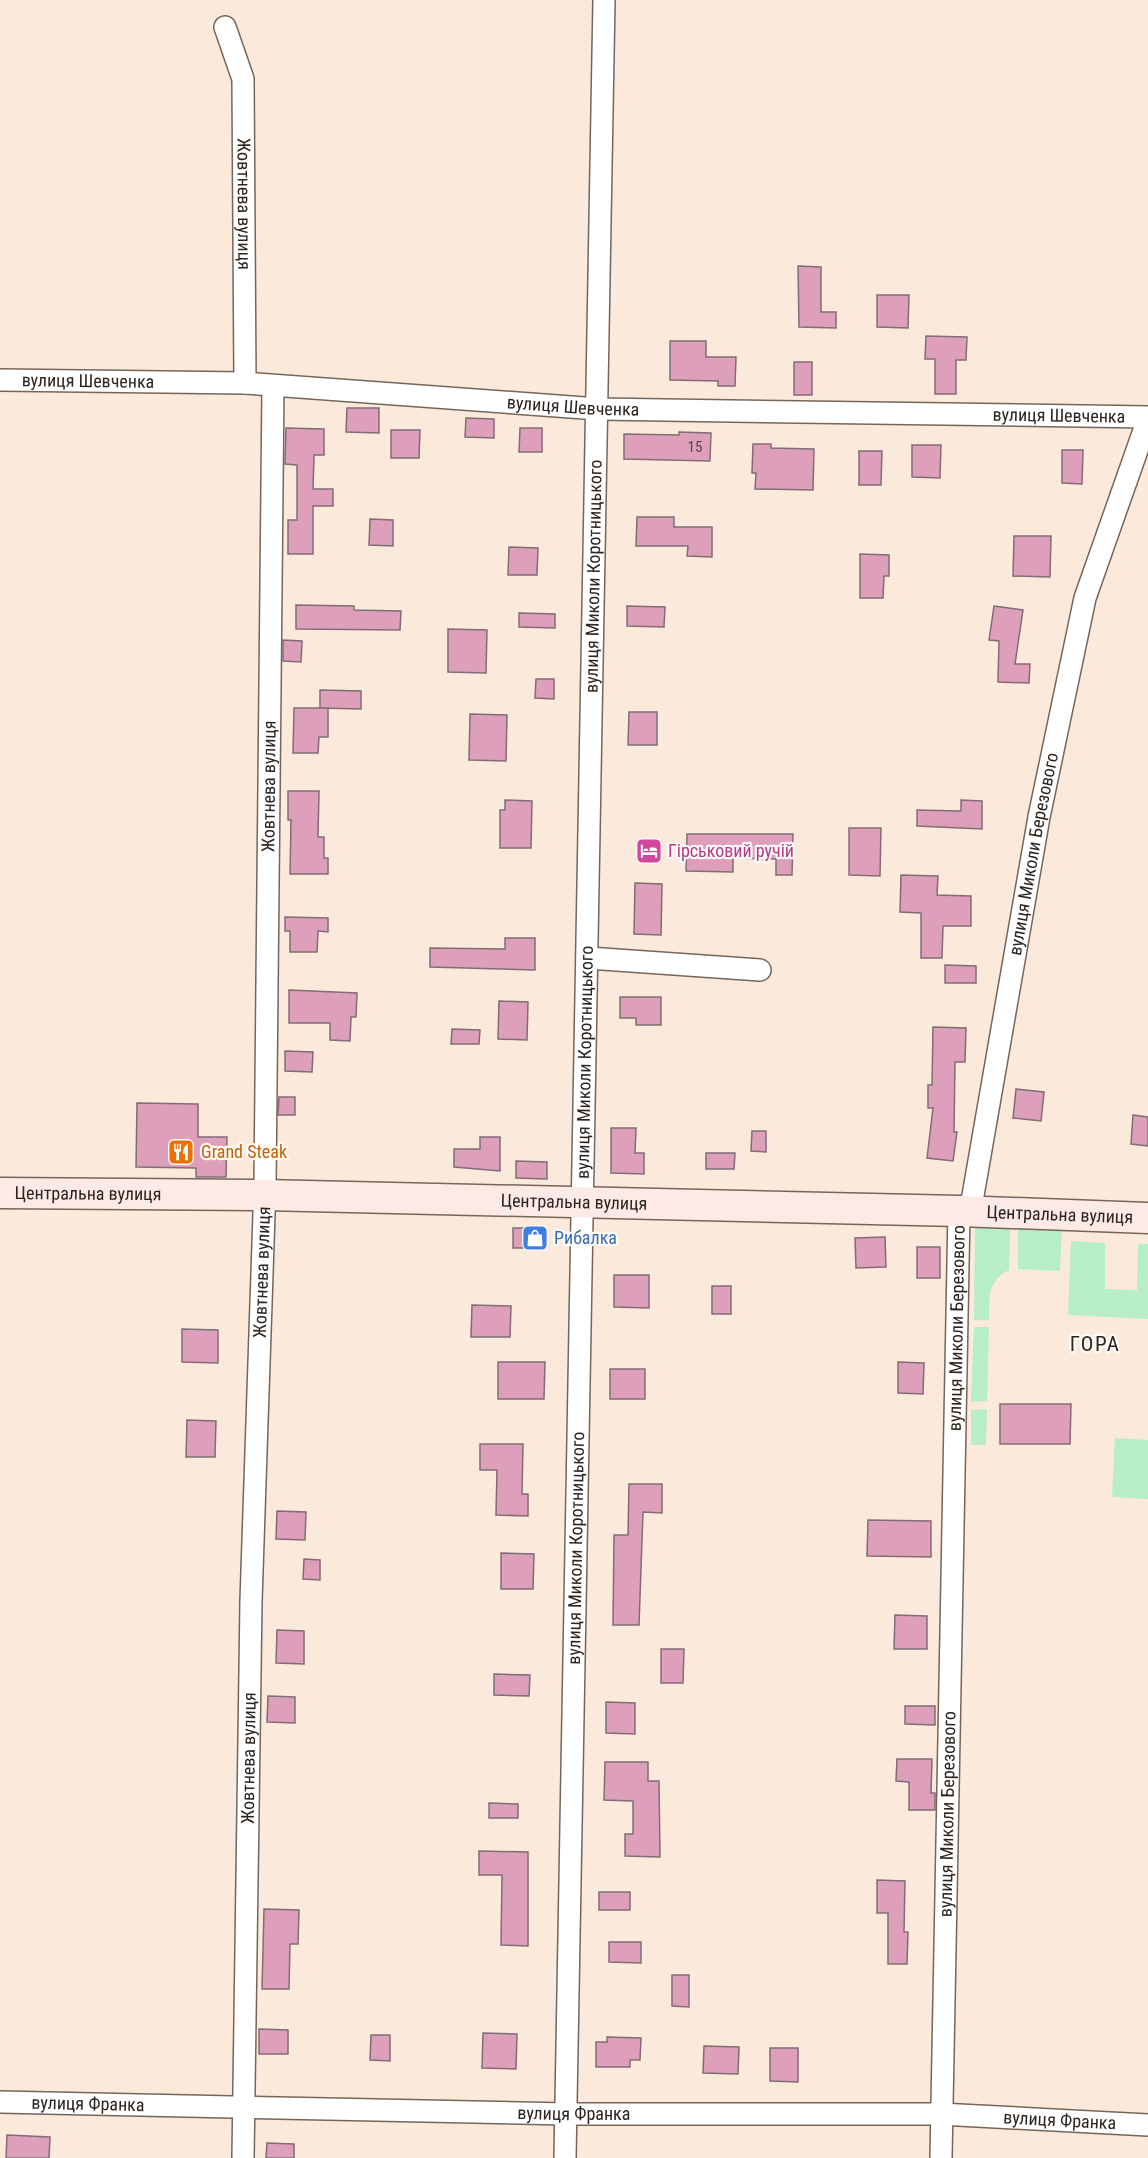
<svg xmlns="http://www.w3.org/2000/svg" width="1148" height="2158" font-family="'Roboto Condensed',sans-serif">
<style>
.green{fill:#b7edc7}
.building{fill:#dd9fb9;stroke:#816d75;stroke-width:1.5}
.lines{fill:none;stroke-linecap:round;stroke-linejoin:round}
.minor-casing{stroke:#756659;stroke-width:24}
.secondary-casing{stroke:#756659;stroke-width:33}
.minor{stroke:#fff;stroke-width:21}
.secondary{stroke:#feeae5;stroke-width:30}
.labels{text-anchor:middle;stroke-width:4.5;stroke-linejoin:round;paint-order:stroke}
.number-label{font-size:15px;fill:#584346}
.street-label{font-size:18px;fill:#2b241f;stroke:#fdfaf7}
.hotel-label{font-size:18px;fill:#b23c85;stroke:#fdfaf7;text-anchor:start}
.food-label{font-size:18px;fill:#c56008;stroke:#fdfaf7;text-anchor:start}
.shop-label{font-size:18px;fill:#366cbe;stroke:#fdfaf7;text-anchor:start}
.quarter-label{font-size:21px;letter-spacing:1.5px;fill:#2b241f;stroke:#fdfaf7}
</style>
<rect width="100%" height="100%" fill="#fbeadb"/>
<g class="green">
<path d="M975,1226l35,1 -1,43c-23,12 -19,27 -20,50h-15z"/>
<polygon points="1018,1227 1062,1229 1060,1271 1018,1269"/>
<polygon points="1071,1241 1105,1243 1105,1289 1137,1290 1138,1244 1148,1244 1148,1319 1068,1315"/>
<polygon points="974,1327 989,1327 987,1401 971,1402"/>
<polygon points="987,1409 986,1445 971,1445 971,1410"/>
<polygon points="1115,1438 1148,1440 1148,1499 1112,1497"/>
</g>
<g class="building">
<polygon points="798,266 821,267 821,312 836,312 836,328 799,327"/>
<polygon points="877,295 909,295 908,328 877,327"/>
<polygon points="926,336 967,337 966,360 956,360 956,394 935,394 935,359 925,359"/>
<polygon points="670,341 706,341 706,357 736,357 735,386 718,386 718,381 670,380"/>
<rect x="794" y="362" width="18" height="33"/>
<polygon points="347,408 379,408 379,433 346,432"/>
<polygon points="466,418 494,419 494,438 465,437"/>
<polygon points="286,428 324,429 324,455 314,455 313,489 333,489 333,506 313,506 313,554 288,554 288,520 297,520 297,465 285,464"/>
<polygon points="520,428 542,428 542,452 519,452"/>
<polygon points="391,430 420,430 419,458 391,458"/>
<polygon points="679,432 711,433 710,461 624,459 624,434 679,435"/>
<polygon points="753,444 771,444 771,448 814,449 813,490 755,489 756,473 752,473"/>
<polygon points="912,445 941,445 940,478 912,477"/>
<polygon points="1062,450 1083,450 1082,484 1062,483"/>
<polygon points="859,451 882,451 881,485 859,485"/>
<polygon points="637,517 674,517 674,527 712,527 712,557 687,556 688,546 636,546"/>
<polygon points="370,519 393,520 393,546 369,545"/>
<polygon points="1014,536 1051,536 1050,577 1013,576"/>
<polygon points="509,547 538,548 537,575 508,575"/>
<polygon points="860,554 889,555 889,576 884,576 883,598 860,598"/>
<polygon points="296,605 354,606 354,610 401,611 400,630 296,629"/>
<polygon points="627,606 665,607 664,627 627,626"/>
<polygon points="994,606 1023,610 1015,664 1030,664 1029,683 998,682 999,641 989,640"/>
<polygon points="519,613 555,614 555,628 519,627"/>
<polygon points="448,629 487,630 486,673 448,672"/>
<polygon points="283,640 302,641 301,662 283,661"/>
<polygon points="536,679 554,679 554,699 535,698"/>
<polygon points="320,690 361,691 361,709 320,708"/>
<polygon points="294,708 328,708 328,737 319,737 318,753 293,753"/>
<polygon points="629,712 657,712 657,745 628,745"/>
<polygon points="470,714 507,715 506,761 469,760"/>
<polygon points="288,791 319,791 318,837 324,837 324,858 328,858 328,874 290,874 291,820 288,820"/>
<polygon points="505,800 532,801 531,848 500,848 500,810 505,810"/>
<polygon points="961,800 982,801 982,829 917,826 917,810 961,811"/>
<polygon points="849,828 881,828 880,876 849,875"/>
<polygon points="687,834 793,834 792,875 776,875 776,859 733,858 733,872 686,871"/>
<polygon points="901,875 938,876 937,895 971,896 971,926 943,926 942,958 921,958 921,913 900,912"/>
<polygon points="635,883 662,884 661,935 634,934"/>
<polygon points="285,917 328,918 328,932 318,931 317,952 290,952 290,931 285,931"/>
<polygon points="505,938 535,938 535,970 430,967 430,948 505,949"/>
<polygon points="945,965 976,966 976,983 945,983"/>
<polygon points="289,990 357,993 356,1017 351,1017 350,1041 330,1040 330,1023 289,1023"/>
<polygon points="620,997 661,997 661,1025 636,1025 636,1018 620,1018"/>
<polygon points="499,1001 528,1002 527,1040 498,1039"/>
<polygon points="933,1027 966,1028 965,1062 955,1062 954,1132 957,1132 953,1161 927,1158 933,1108 928,1108 928,1085 932,1085"/>
<polygon points="452,1029 480,1030 479,1044 451,1044"/>
<polygon points="285,1051 313,1052 312,1072 285,1071"/>
<polygon points="1016,1089 1044,1092 1041,1121 1013,1118"/>
<polygon points="279,1097 295,1097 295,1115 278,1115"/>
<polygon points="137,1103 198,1104 198,1137 227,1137 226,1177 196,1177 196,1168 136,1167"/>
<polygon points="1133,1115 1148,1117 1148,1146 1131,1144"/>
<polygon points="611,1128 636,1128 635,1153 644,1153 644,1174 611,1173"/>
<polygon points="752,1131 766,1131 766,1152 751,1151"/>
<polygon points="480,1137 500,1137 500,1171 454,1167 454,1149 480,1149"/>
<polygon points="706,1153 735,1153 734,1169 706,1169"/>
<polygon points="516,1161 547,1162 547,1179 516,1178"/>
<rect x="513" y="1228" width="31" height="20"/>
<polygon points="885,1237 886,1267 856,1268 855,1238"/>
<rect x="917" y="1247" width="23" height="31"/>
<polygon points="614,1275 649,1275 649,1308 614,1307"/>
<rect x="712" y="1286" width="19" height="28"/>
<polygon points="472,1305 511,1306 510,1337 471,1337"/>
<polygon points="182,1329 218,1330 218,1363 182,1362"/>
<polygon points="498,1362 545,1362 544,1399 498,1399"/>
<polygon points="898,1362 924,1363 923,1394 898,1393"/>
<rect x="610" y="1369" width="35" height="30"/>
<polygon points="1000,1404 1071,1404 1070,1444 1000,1444"/>
<polygon points="187,1420 216,1421 215,1457 186,1457"/>
<polygon points="480,1444 523,1444 522,1494 528,1494 528,1516 496,1515 497,1470 480,1470"/>
<polygon points="629,1484 662,1484 662,1513 643,1512 639,1625 613,1625 614,1535 628,1535"/>
<polygon points="277,1511 306,1512 305,1540 276,1539"/>
<polygon points="868,1520 931,1521 931,1557 867,1556"/>
<polygon points="501,1553 534,1554 533,1589 501,1589"/>
<polygon points="304,1559 320,1560 320,1580 303,1579"/>
<polygon points="895,1615 927,1616 927,1649 894,1649"/>
<polygon points="277,1630 304,1631 304,1664 276,1663"/>
<polygon points="661,1649 684,1649 683,1683 661,1683"/>
<polygon points="494,1674 530,1675 529,1696 494,1695"/>
<polygon points="268,1696 295,1697 295,1723 267,1722"/>
<polygon points="606,1702 635,1703 635,1734 606,1733"/>
<polygon points="905,1706 935,1706 935,1725 905,1724"/>
<polygon points="897,1759 932,1759 931,1793 935,1793 935,1810 909,1810 909,1782 896,1781"/>
<polygon points="605,1762 648,1762 648,1781 659,1781 660,1857 625,1856 625,1834 633,1834 633,1801 604,1800"/>
<polygon points="489,1803 518,1804 518,1818 489,1818"/>
<polygon points="479,1851 528,1852 528,1946 501,1945 502,1875 479,1875"/>
<polygon points="877,1880 905,1881 904,1932 908,1932 907,1964 888,1964 888,1913 877,1913"/>
<rect x="599" y="1892" width="31" height="18"/>
<polygon points="264,1909 299,1910 298,1944 290,1944 289,1989 262,1989"/>
<polygon points="609,1942 641,1942 641,1963 609,1962"/>
<polygon points="672,1975 689,1975 689,2007 672,2006"/>
<polygon points="259,2029 288,2030 288,2054 259,2054"/>
<polygon points="483,2033 517,2034 516,2069 482,2068"/>
<polygon points="371,2035 390,2035 390,2061 370,2060"/>
<polygon points="607,2037 641,2038 640,2060 630,2060 630,2067 596,2067 596,2042 607,2042"/>
<polygon points="704,2046 739,2047 738,2074 703,2073"/>
<polygon points="770,2048 798,2048 798,2082 770,2081"/>
<polygon points="7,2135 50,2137 49,2158 6,2158"/>
<polygon points="267,2143 294,2144 294,2158 266,2158"/>
</g>
<g class="lines">
<defs>
<g id="minor">
<path id="s1" d="M225,27l18,52 2,304"/>
<path id="s2" d="M0,380l245,3 353,26 550,8"/>
<polyline points="588,958 760,970"/>
<path id="s3" d="M0,2102l566,12h374l208,11"/>
<path id="s4" d="M243,2158l8,-557 14,-417 8,-798"/>
<path id="s5" d="M565,2158l39,-2158"/>
<path id="s6" d="M941,2158l18,-947 13,-10 67,-384 46,-219 63,-179"/>
</g>
<g id="secondary">
<path id="s7" d="M0,1193l264,2 695,16 189,7"/>
</g>
</defs>
<use href="#minor" class="minor-casing"/>
<use href="#secondary" class="secondary-casing"/>
<use href="#minor" class="minor"/>
<use href="#secondary" class="secondary"/>
</g>
<defs>
<symbol id="hotel-square" viewBox="-11 -11 22 22"><rect x="-9" y="-9" width="18" height="18" rx="4" fill="#d1479c" stroke="#fdfaf7"/><path d="M-6-4.5h1.5V1H6V5H4.5V3h-9V5H-6ZM-4 0a1.8 1.8 0 1 1 3.6 0ZM.5 0V-2.5h3Q6-2.5 6 0Z" fill="#fff"/></symbol>
<symbol id="restaurant-square" viewBox="-11 -11 22 22"><rect x="-9" y="-9" width="18" height="18" rx="4" fill="#e8710a" stroke="#fdfaf7"/><path d="M-5-6h1v4h1v-4h1v4h1v-4h1v5L-1.5 .5V6h-2V.5L-5-1ZM5-6V6H3V1.5H1.5Q1.5-4 5-6Z" fill="#fff"/></symbol>
<symbol id="shop-square" viewBox="-11 -11 22 22"><rect x="-9" y="-9" width="18" height="18" rx="4" fill="#3f7fe0" stroke="#fdfaf7"/><path d="M-5-2.5h2.3a2.7 3.5 0 0 1 5.4 0H5L5.5 6h-11ZM-1.5-2.5h3a1.5 2.3 0 0 0-3 0Z" fill="#fff"/></symbol>
</defs>
<g fill-rule="evenodd">
<use href="#hotel-square" x="634" y="836" width="30" height="30"/>
<use href="#restaurant-square" x="166" y="1137" width="30" height="30"/>
<use href="#shop-square" x="520" y="1223" width="30" height="30"/>
</g>
<g class="labels">
<g class="number-label">
<text x="695" y="452">15</text>
</g>
<g class="street-label">
<text dy="6" stroke="none"><textPath href="#s1" startOffset="180">Жовтнева вулиця</textPath></text>
<text dy="6" stroke="none"><textPath href="#s2" startOffset="88">вулиця Шевченка</textPath></text>
<text dy="6" stroke="none"><textPath href="#s2" startOffset="574">вулиця Шевченка</textPath></text>
<text dy="6" stroke="none"><textPath href="#s2" startOffset="1060">вулиця Шевченка</textPath></text>
<text dy="6" stroke="none"><textPath href="#s5" startOffset="1582">вулиця Миколи Коротницького</textPath></text>
<text dy="6" stroke="none"><textPath href="#s4" startOffset="1372">Жовтнева вулиця</textPath></text>
<text dy="6" stroke="none"><textPath href="#s6" startOffset="1316">вулиця Миколи Березового</textPath></text>
<text dy="6" stroke="none"><textPath href="#s5" startOffset="1096">вулиця Миколи Коротницького</textPath></text>
<text dy="6" stroke="none"><textPath href="#s7" startOffset="88">Центральна вулиця</textPath></text>
<text dy="6" stroke="none"><textPath href="#s7" startOffset="574">Центральна вулиця</textPath></text>
<text dy="6" stroke="none"><textPath href="#s7" startOffset="1060">Центральна вулиця</textPath></text>
<text dy="6" stroke="none"><textPath href="#s4" startOffset="886">Жовтнева вулиця</textPath></text>
<text dy="6" stroke="none"><textPath href="#s6" startOffset="830">вулиця Миколи Березового</textPath></text>
<text dy="6" stroke="none"><textPath href="#s5" startOffset="610">вулиця Миколи Коротницького</textPath></text>
<text dy="6" stroke="none"><textPath href="#s4" startOffset="400">Жовтнева вулиця</textPath></text>
<text dy="6" stroke="none"><textPath href="#s6" startOffset="344">вулиця Миколи Березового</textPath></text>
<text dy="6" stroke="none"><textPath href="#s3" startOffset="88">вулиця Франка</textPath></text>
<text dy="6" stroke="none"><textPath href="#s3" startOffset="574">вулиця Франка</textPath></text>
<text dy="6" stroke="none"><textPath href="#s3" startOffset="1060">вулиця Франка</textPath></text>
</g>
<g class="hotel-label">
<text x="668" y="857">Гірськовий ручій</text>
</g>
<g class="food-label">
<text x="201" y="1158">Grand Steak</text>
</g>
<g class="shop-label">
<text x="554" y="1244">Рибалка</text>
</g>
<g class="quarter-label">
<text x="1095" y="1351">ГОРА</text>
</g>
</g>
</svg>
